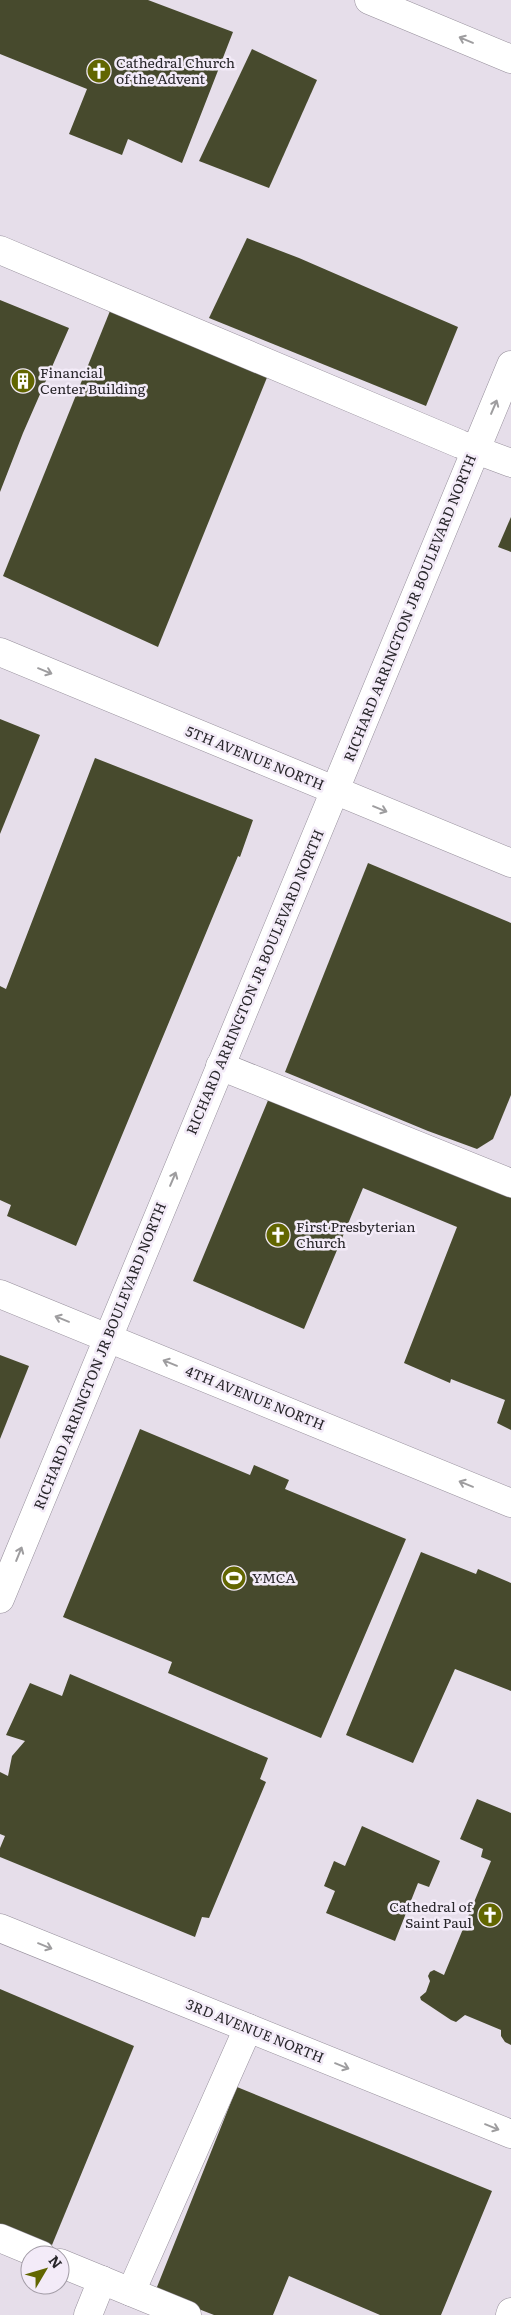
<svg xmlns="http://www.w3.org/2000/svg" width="511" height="2315" font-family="Literata,serif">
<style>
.building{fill:#474a2d}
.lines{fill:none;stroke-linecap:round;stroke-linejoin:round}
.minor-casing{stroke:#968f9b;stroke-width:29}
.major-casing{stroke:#968f9b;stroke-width:29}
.minor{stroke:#fff;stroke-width:28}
.major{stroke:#fff;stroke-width:28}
.oneway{stroke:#9e9d9f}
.labels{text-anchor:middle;stroke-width:5;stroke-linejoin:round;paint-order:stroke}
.poi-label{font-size:14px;fill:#28262a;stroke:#f3ebf8;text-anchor:start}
.street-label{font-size:14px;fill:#28262a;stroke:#f3ebf8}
</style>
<rect width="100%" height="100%" fill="#e6deea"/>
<g class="building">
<polygon points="0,0 148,0 233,32 182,163 128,139 122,155 69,134 87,89 0,54"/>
<polygon points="252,49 317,80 269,188 199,161"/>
<polygon points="247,238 299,258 458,327 426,406 209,318"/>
<polygon points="0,300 69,328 23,433 0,492"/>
<polygon points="112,306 268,375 158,647 3,576"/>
<polygon points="511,517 511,552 498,547"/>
<polygon points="0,719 40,735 0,834"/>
<polygon points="95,758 253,820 240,857 238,856 76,1246 7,1216 11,1205 0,1200 0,986 6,989"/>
<polygon points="368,863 511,923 511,1095 493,1139 477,1149 428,1131 285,1072"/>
<polygon points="269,1098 511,1198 511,1430 497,1423 505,1400 451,1379 450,1383 404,1363 457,1227 363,1188 304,1329 193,1281"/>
<polygon points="0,1355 29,1366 0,1439"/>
<polygon points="140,1429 250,1475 254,1465 289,1480 285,1489 406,1539 321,1738 168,1673 172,1662 63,1617"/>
<polygon points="421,1552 476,1574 478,1569 511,1583 511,1691 455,1669 413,1763 346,1735"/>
<polygon points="70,1674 268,1758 260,1779 266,1782 209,1918 202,1917 195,1937 0,1857 0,1848 5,1836 0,1834 0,1772 8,1776 12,1756 25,1741 6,1735 30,1683 62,1696"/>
<polygon points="477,1799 511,1813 511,2045 505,2042 501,2036 501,2030 465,2015 456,2022 451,2020 421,2000 420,1997 426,1992 430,1981 428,1976 430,1972 434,1970 444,1975 491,1861 481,1857 483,1849 460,1839"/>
<polygon points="362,1826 440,1861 429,1887 418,1883 395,1941 326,1913 335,1891 324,1886 334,1861 345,1866"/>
<polygon points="0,1989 134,2046 52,2245 0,2225"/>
<polygon points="237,2087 492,2191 441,2315 380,2315 289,2276 273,2315 214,2315 155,2292"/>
</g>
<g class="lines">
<defs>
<g id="minor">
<polyline points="0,250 460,444 511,463"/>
<polyline points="220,1066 511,1183"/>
<polyline points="0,1294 511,1503"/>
<polyline points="0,2238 41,2255"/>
<polyline points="60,2263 187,2315"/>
<polyline points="131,2292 248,2028"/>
<polyline points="88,2315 102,2280"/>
</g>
<g id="major">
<polyline points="369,0 511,59"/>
<polyline points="0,652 511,863"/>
<polyline points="0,1599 511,365"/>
<polyline points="0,1928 511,2134"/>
<polyline points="510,2315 511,2312"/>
</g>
</defs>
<use href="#minor" class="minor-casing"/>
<use href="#major" class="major-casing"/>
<use href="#minor" class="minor"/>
<use href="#major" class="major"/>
</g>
<defs><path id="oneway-shaft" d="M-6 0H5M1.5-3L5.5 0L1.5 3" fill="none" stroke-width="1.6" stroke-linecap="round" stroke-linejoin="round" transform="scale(1.25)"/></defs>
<g class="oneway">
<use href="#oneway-shaft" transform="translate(466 40) rotate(-157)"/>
<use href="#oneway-shaft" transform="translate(494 407) rotate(-67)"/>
<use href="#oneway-shaft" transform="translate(45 671) rotate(22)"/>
<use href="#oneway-shaft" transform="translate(380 809) rotate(22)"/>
<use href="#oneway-shaft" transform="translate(173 1179) rotate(-67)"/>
<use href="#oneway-shaft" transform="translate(62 1319) rotate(-158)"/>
<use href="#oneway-shaft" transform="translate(170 1363) rotate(-158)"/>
<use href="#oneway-shaft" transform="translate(466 1484) rotate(-158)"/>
<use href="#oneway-shaft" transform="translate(19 1554) rotate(-68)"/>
<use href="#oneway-shaft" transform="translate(45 1946) rotate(22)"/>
<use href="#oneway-shaft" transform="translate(342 2066) rotate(22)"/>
<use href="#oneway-shaft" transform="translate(492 2127) rotate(22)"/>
</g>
<defs>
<symbol id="church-disc" viewBox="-11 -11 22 22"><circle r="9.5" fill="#626601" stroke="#f3ebf8"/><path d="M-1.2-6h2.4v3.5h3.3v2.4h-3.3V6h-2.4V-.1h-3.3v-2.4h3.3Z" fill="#fff"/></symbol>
<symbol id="building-disc" viewBox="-11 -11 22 22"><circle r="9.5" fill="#626601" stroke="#f3ebf8"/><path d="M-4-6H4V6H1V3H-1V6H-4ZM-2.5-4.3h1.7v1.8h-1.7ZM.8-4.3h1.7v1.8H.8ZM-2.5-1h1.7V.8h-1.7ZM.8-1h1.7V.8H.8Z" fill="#fff"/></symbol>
<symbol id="stadium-disc" viewBox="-11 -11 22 22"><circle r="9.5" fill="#626601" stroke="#f3ebf8"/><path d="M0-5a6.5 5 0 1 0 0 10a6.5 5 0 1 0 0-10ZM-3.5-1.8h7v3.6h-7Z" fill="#fff"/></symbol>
</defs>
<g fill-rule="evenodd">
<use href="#church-disc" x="85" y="57" width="28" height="28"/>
<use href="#building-disc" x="9" y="367" width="28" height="28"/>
<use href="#church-disc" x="264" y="1221" width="28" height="28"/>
<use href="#stadium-disc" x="220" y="1564" width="28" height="28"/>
<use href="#church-disc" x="476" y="1901" width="28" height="28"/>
</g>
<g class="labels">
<g class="poi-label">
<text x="116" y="68">Cathedral Church<tspan x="116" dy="16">of the Advent</tspan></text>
<text x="40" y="378">Financial<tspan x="40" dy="16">Center Building</tspan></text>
<text x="296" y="1232">First Presbyterian<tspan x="296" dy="16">Church</tspan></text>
<text x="252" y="1583">YMCA</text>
<text x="472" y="1912" text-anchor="end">Cathedral of<tspan x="472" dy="16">Saint Paul</tspan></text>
</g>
<g class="street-label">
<text transform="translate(410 608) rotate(-68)" y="5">RICHARD ARRINGTON JR BOULEVARD NORTH</text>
<text transform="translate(255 758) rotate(22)" y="5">5TH AVENUE NORTH</text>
<text transform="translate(255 982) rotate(-67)" y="5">RICHARD ARRINGTON JR BOULEVARD NORTH</text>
<text transform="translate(100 1356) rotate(-68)" y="5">RICHARD ARRINGTON JR BOULEVARD NORTH</text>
<text transform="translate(255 1398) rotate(22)" y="5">4TH AVENUE NORTH</text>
<text transform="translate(255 2031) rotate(22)" y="5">3RD AVENUE NORTH</text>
</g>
</g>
<g transform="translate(45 2270) rotate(52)"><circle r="24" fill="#f3ebf8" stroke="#a29ca6"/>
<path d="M0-4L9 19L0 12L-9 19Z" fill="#626601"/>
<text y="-8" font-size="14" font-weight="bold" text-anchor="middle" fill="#28262a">N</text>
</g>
</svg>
